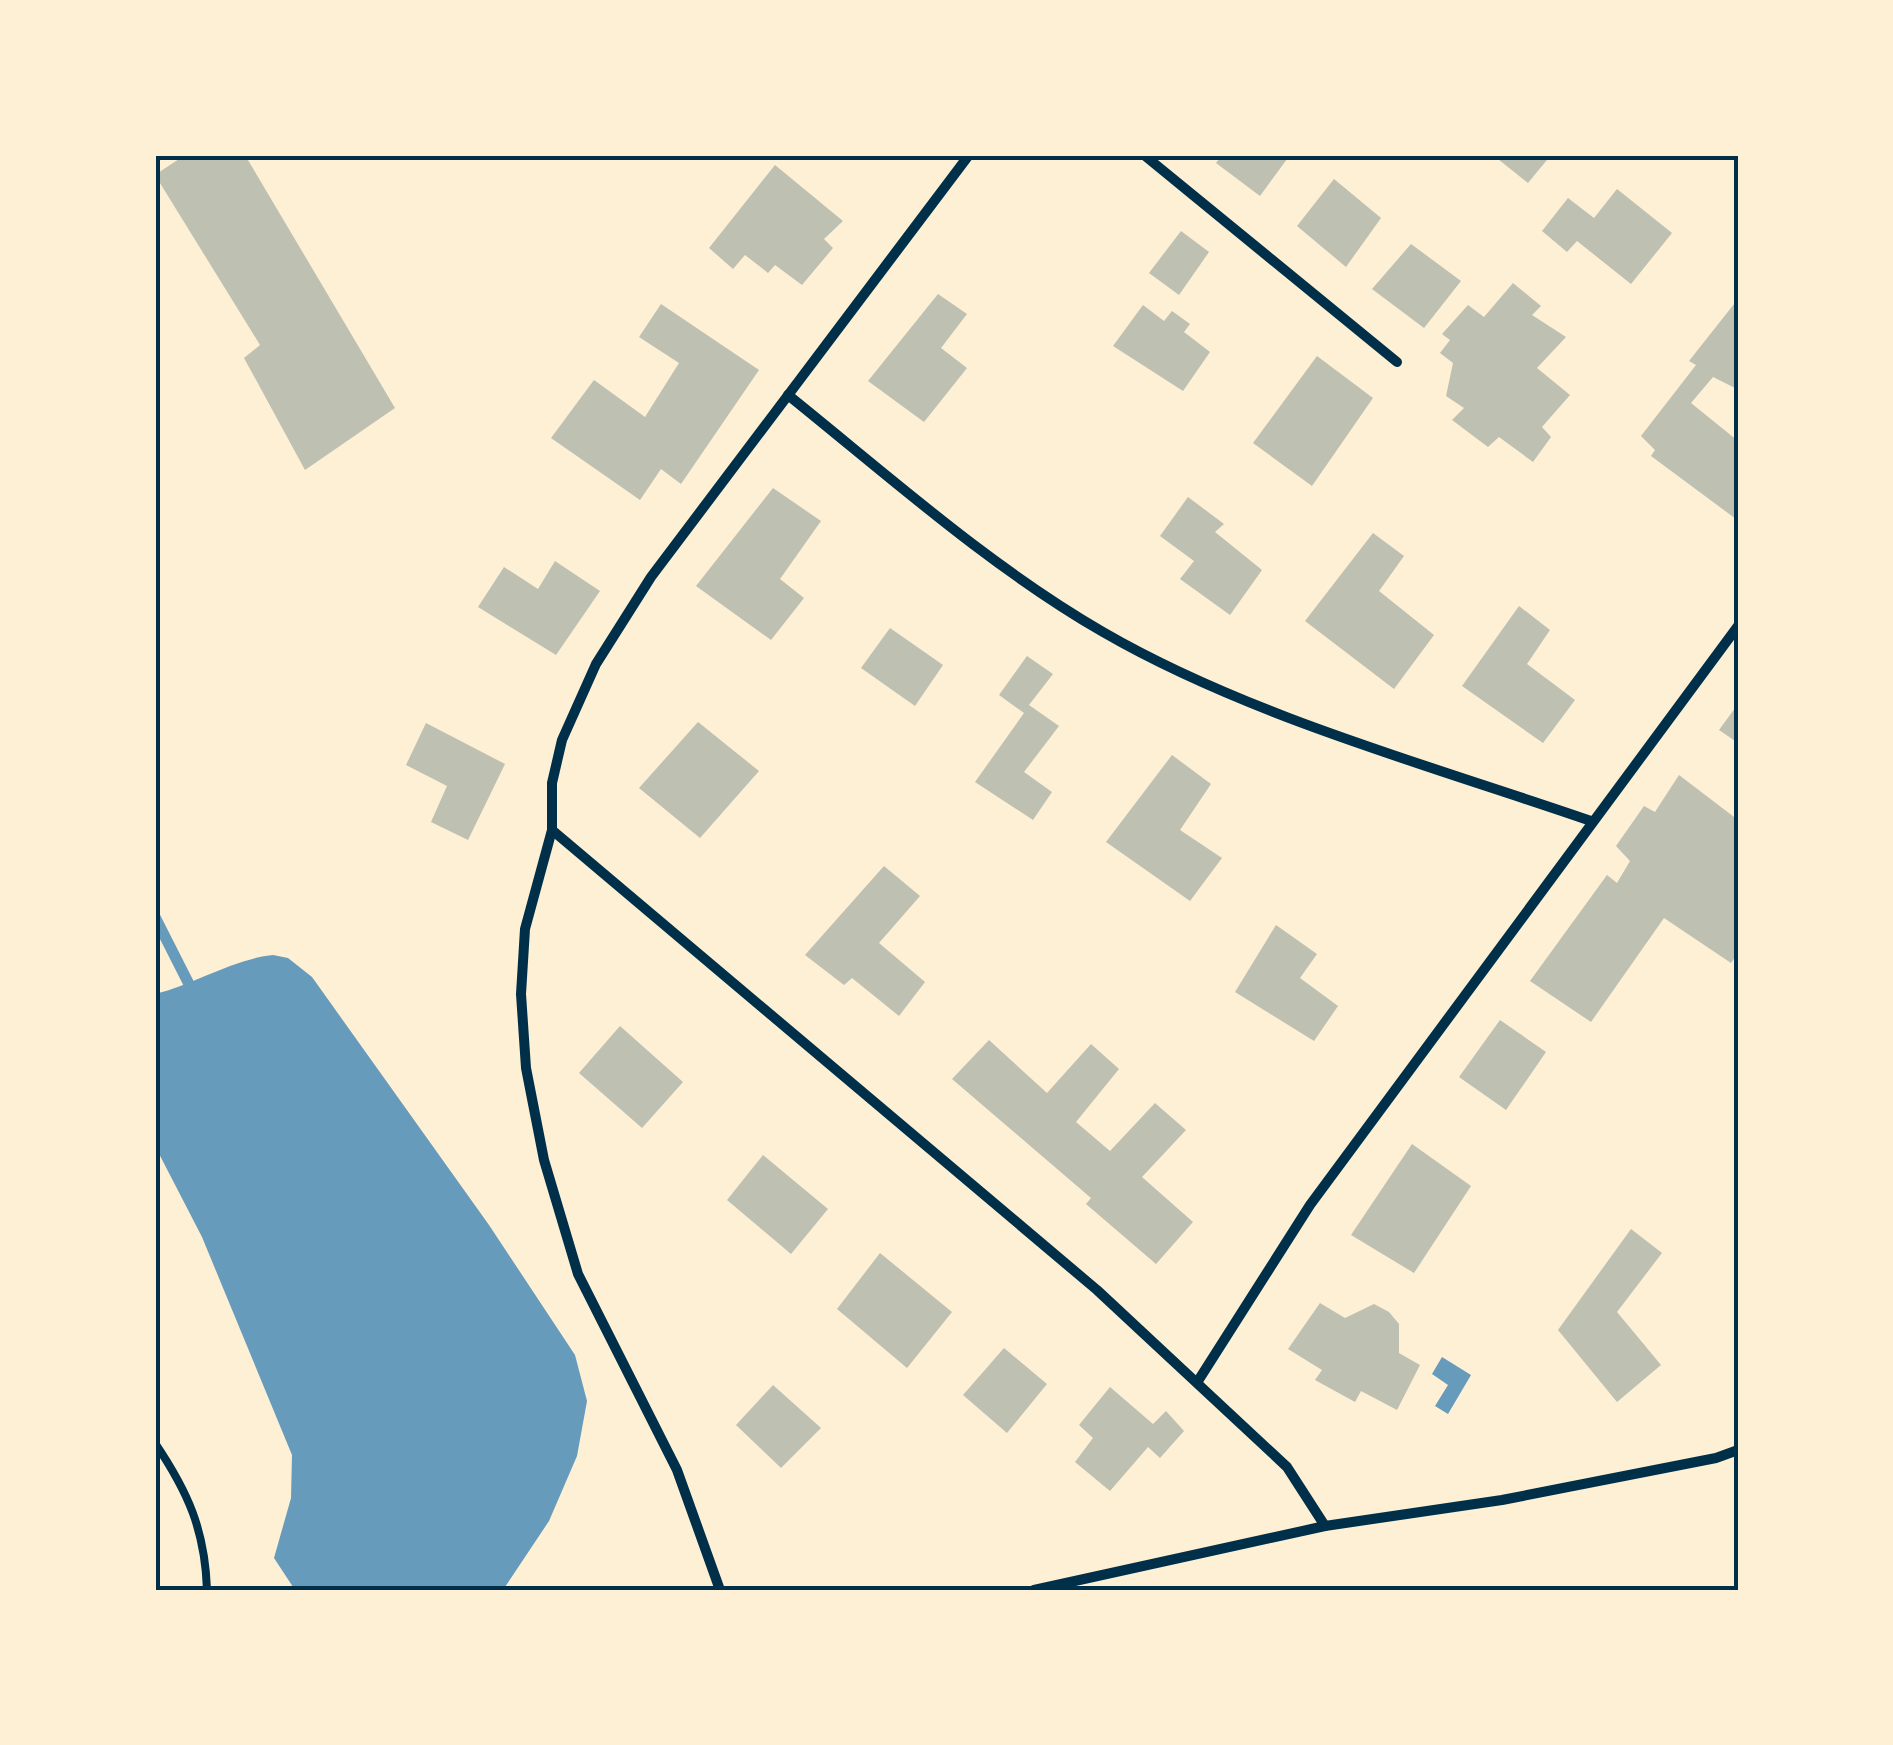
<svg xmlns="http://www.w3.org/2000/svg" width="1893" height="1745" font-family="Poppins,sans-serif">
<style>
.water{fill:#669bbc}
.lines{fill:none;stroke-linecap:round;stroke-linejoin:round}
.stream{stroke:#669bbc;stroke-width:11}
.building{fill:#bec0b2}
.service{stroke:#003049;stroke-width:8}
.minor{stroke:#003049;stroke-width:10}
.neatline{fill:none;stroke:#003049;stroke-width:4}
</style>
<rect width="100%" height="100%" fill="#fdf0d5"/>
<g class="water">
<path d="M273,955l15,3 24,19 177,248 86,130 12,46 -10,55 -28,65 -46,69h-208l-21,-32 17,-60 1,-43 -90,-218 -47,-91v-152c40,-10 78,-35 118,-39z"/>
<polygon points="1442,1357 1471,1375 1448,1414 1435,1406 1448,1385 1432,1374"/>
</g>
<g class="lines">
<polyline class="stream" points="155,917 196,998"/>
</g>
<g class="building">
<polygon points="185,155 245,155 395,408 305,470 244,358 260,345 155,175"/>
<polygon points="1222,155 1290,155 1260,196 1216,163"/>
<polygon points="1493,155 1551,155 1528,183"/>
<polygon points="775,165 843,221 824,239 833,248 802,285 775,265 768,273 745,255 733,269 709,248"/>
<polygon points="1334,179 1381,218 1346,267 1297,226"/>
<polygon points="1617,189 1672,233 1631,284 1577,241 1567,252 1542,231 1568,198 1594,218"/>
<polygon points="1181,231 1209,252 1179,295 1149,273"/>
<polygon points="1411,244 1461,281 1424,328 1372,289"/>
<polygon points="1513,283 1541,306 1532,315 1566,337 1537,368 1570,395 1542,427 1551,437 1533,462 1499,437 1488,447 1452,420 1464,408 1446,396 1453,363 1440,353 1450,340 1442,334 1468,305 1484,317"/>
<polygon points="938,294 967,314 941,348 967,368 924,422 868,381"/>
<polygon points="1738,299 1738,384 1735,388 1713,377 1691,403 1738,441 1736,519 1651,456 1655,450 1641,436 1696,365 1689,361"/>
<polygon points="661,304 759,370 681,484 661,469 640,500 551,438 594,380 645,417 679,363 639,337"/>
<polygon points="1143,305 1164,321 1172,311 1190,324 1184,332 1210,352 1183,391 1113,346"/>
<polygon points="1317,356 1373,398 1312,486 1253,443"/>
<polygon points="773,488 821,521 780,579 804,598 771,640 696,586"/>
<polygon points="1188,497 1224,524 1215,532 1262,570 1230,615 1180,579 1194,561 1160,536"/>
<polygon points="1373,533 1404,556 1379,591 1434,635 1394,689 1305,621"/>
<polygon points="555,561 600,591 556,655 478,607 504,567 538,589"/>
<polygon points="1519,606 1550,630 1527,664 1575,700 1543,743 1462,686"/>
<polygon points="890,628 943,665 915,706 861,668"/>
<polygon points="1027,656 1053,674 1029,705 1059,726 1024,772 1052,792 1033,820 975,782 1024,713 999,695"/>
<polygon points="1738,704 1738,743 1719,730"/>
<polygon points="698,722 759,771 700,838 639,788"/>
<polygon points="426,723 505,764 468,840 431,822 447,786 406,765"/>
<polygon points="1172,755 1211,784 1180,830 1222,858 1190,901 1106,842"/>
<polygon points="1679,775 1738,820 1738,953 1731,963 1664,918 1591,1022 1530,981 1607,875 1617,883 1630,861 1616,846 1644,806 1655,812"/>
<polygon points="884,866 920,896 879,943 925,982 899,1016 852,978 844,985 805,955"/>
<polygon points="1276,925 1317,954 1300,978 1338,1006 1314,1041 1235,992"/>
<polygon points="1500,1020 1546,1052 1506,1110 1459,1077"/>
<polygon points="620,1026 683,1082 642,1128 579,1073"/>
<polygon points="989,1040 1047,1093 1091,1044 1119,1069 1076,1122 1110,1151 1155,1103 1186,1130 1142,1177 1193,1222 1156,1264 1086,1204 1091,1198 952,1079"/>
<polygon points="1412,1144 1471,1186 1414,1273 1351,1235"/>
<polygon points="763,1155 828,1209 791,1254 727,1200"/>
<polygon points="1631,1229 1662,1253 1617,1312 1661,1365 1617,1402 1558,1330"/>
<polygon points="880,1253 952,1312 907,1368 837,1309"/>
<polygon points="1320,1303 1345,1318 1374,1304 1389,1312 1399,1324 1399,1353 1420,1365 1397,1410 1361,1391 1355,1402 1315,1380 1322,1370 1288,1349"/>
<polygon points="1004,1348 1047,1384 1007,1433 963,1395"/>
<polygon points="773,1385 821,1428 781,1468 736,1425"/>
<polygon points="1110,1387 1153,1424 1166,1411 1184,1431 1160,1458 1148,1447 1110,1491 1075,1462 1093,1438 1079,1425"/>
</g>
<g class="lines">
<path class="service" d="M155,1443c33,49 50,87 52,147"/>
<g class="minor">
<polyline points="1144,155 1397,362"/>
<path d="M788,395c102,82 201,171 315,237 145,84 329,134 488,189"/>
<polyline points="552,830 1097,1290 1287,1467 1325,1526"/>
<polyline points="1198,1381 1310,1205 1738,626"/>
<polyline points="720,1590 677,1470 578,1274 544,1160 526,1068 521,994 525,929 552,830 552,783 562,740 596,664 651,577 969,155"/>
<polyline points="1034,1590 1325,1526 1502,1500 1716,1458 1738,1450"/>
</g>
</g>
<rect width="1893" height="1745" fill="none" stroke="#fdf0d5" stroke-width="315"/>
<rect x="158" y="158" width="1578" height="1430" class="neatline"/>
</svg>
